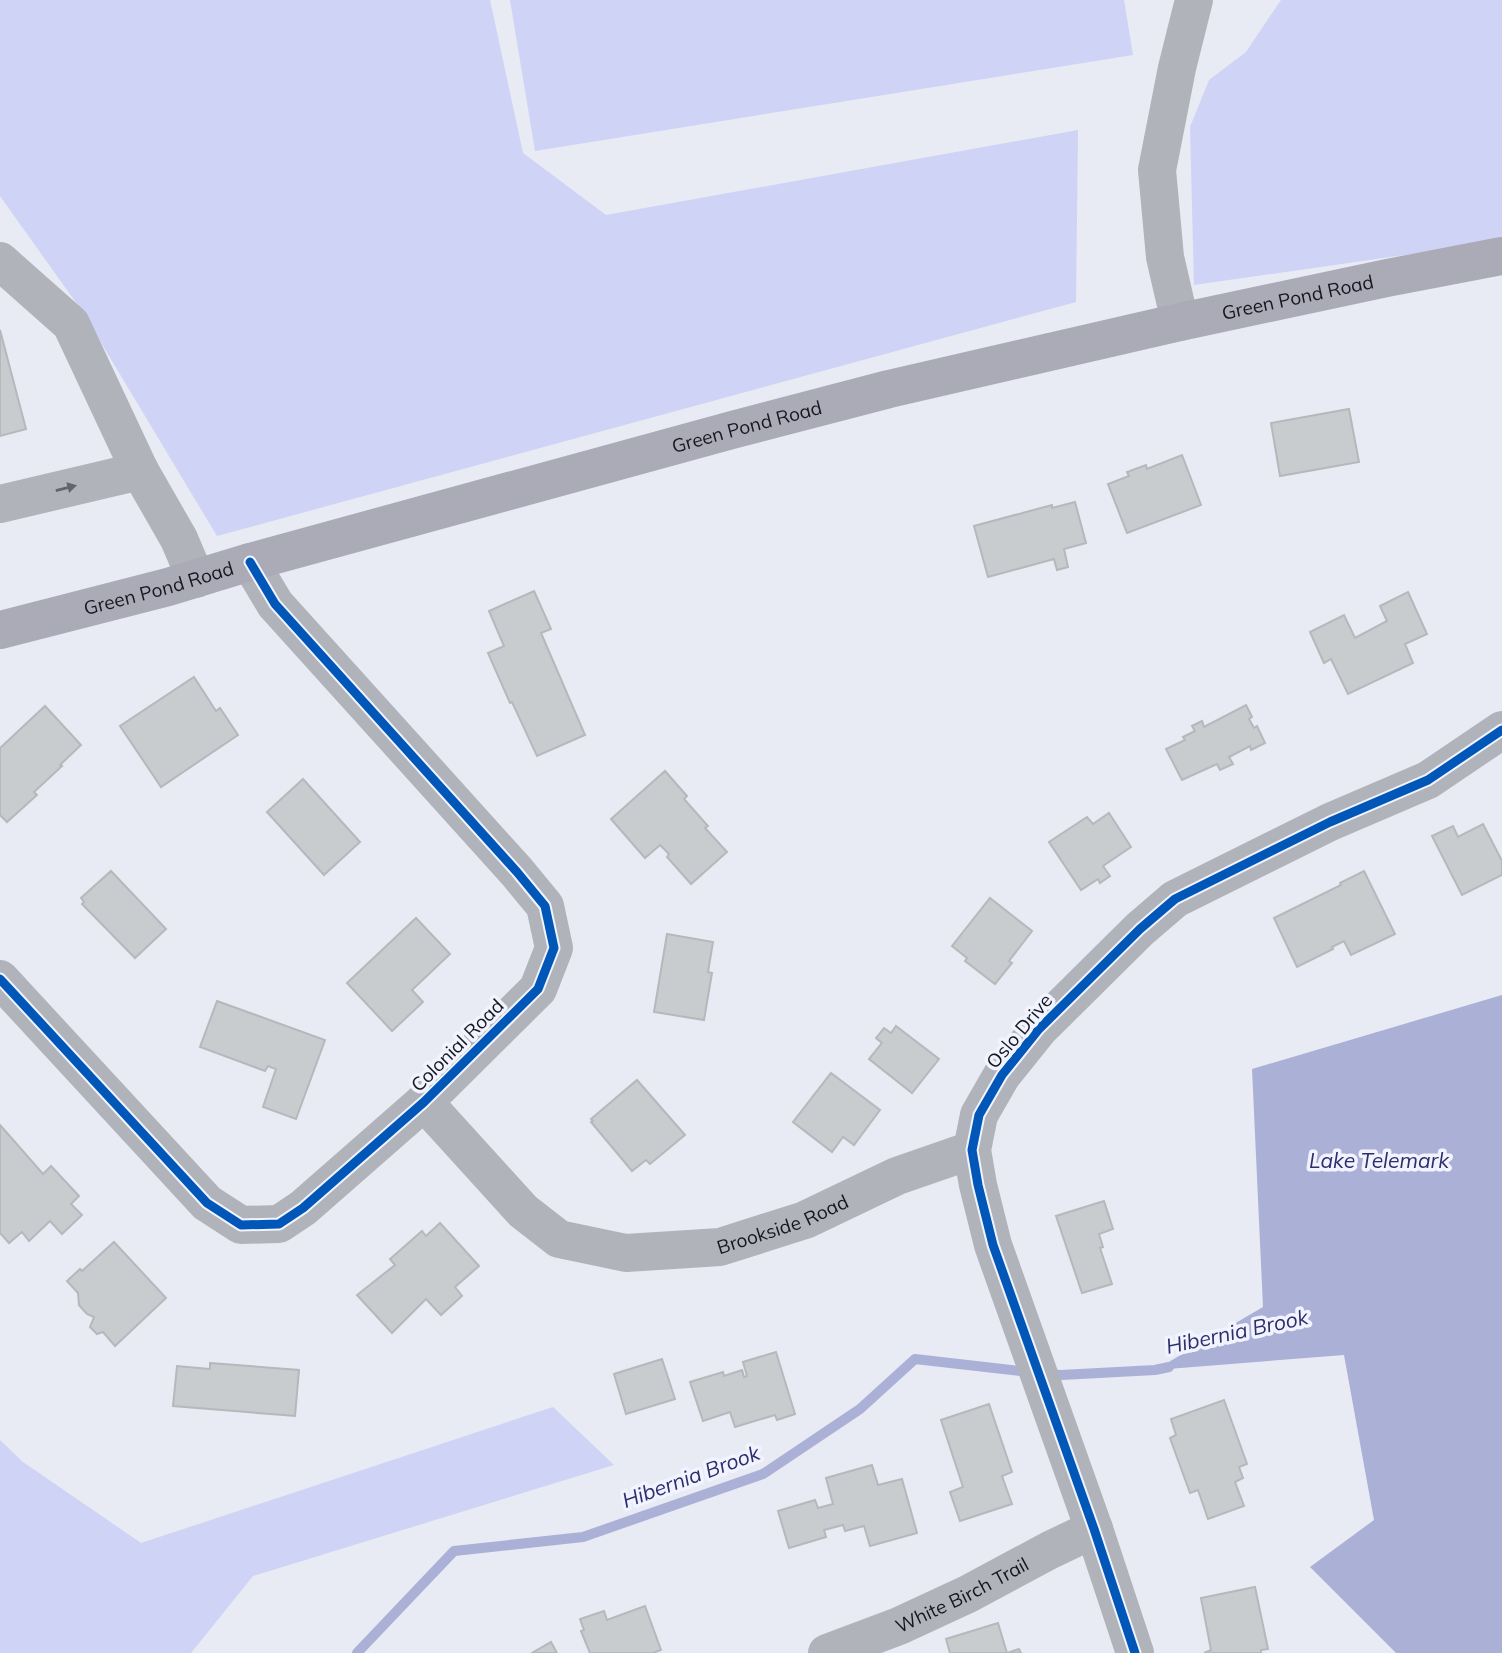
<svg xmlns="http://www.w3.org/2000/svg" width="1502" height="1653" font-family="Mulish,sans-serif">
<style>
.green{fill:#cfd3f5}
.water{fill:#abb0d7}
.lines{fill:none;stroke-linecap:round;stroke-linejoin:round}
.stream{stroke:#abb0d7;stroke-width:10}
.building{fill:#c8cccf;stroke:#b5b9bb;stroke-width:2}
.minor{stroke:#b1b3bb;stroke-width:38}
.major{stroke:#aaabb6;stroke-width:38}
.cycleway-casing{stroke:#f1f3ff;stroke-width:13}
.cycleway{stroke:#0057b8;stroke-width:9}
.oneway{fill:#64656c}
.labels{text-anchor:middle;stroke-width:7;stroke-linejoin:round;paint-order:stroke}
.street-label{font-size:19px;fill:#16171e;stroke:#f1f3ff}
.water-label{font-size:21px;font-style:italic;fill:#2e2e6c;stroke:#f1f3ff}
</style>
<rect width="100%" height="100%" fill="#e8eaf4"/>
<g class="green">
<polygon points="0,0 490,0 523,153 606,215 1078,130 1076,302 217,536 82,311 0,196"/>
<polygon points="510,0 1124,0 1133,55 535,151"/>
<polygon points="1281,0 1502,0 1502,241 1194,285 1190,127 1209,80 1246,52"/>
<polygon points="553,1407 614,1465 253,1576 191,1653 0,1653 0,1440 23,1462 141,1543"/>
</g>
<polygon class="water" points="1502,995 1502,1653 1396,1653 1310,1567 1374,1520 1344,1355 1155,1370 1263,1307 1252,1069"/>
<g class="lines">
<g class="stream">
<polyline points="1045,1374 1061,1375 1155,1370 1169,1367"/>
<polyline points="357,1653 454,1551 583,1537 763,1474 860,1409 915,1359 1029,1372"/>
</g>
</g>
<g class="building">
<polygon points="0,330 26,429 0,436"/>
<polygon points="1349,409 1359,462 1280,476 1271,423"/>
<polygon points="1182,455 1201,505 1127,533 1108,484 1129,476 1127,472 1146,465 1147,469"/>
<polygon points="1075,502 1086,543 1064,549 1068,567 1057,570 1054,559 988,577 974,526 1052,505 1052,508"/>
<polygon points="534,591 551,629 541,633 585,735 537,756 512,702 510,703 488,653 504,646 489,611"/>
<polygon points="1408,592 1427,634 1405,644 1413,663 1348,694 1331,659 1324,663 1310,632 1344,615 1355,638 1387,621 1380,606"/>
<polygon points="194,677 216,711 220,708 238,735 161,787 120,726"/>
<polygon points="1246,705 1252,717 1249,719 1254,728 1257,726 1265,743 1251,750 1250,746 1229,757 1233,764 1220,770 1217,764 1182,780 1166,749 1185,740 1183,737 1195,731 1192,726 1202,721 1204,727"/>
<polygon points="45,706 81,745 60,765 62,766 34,792 37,795 7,822 0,815 0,748"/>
<polygon points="665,771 687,796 684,799 708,826 705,828 727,852 691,884 667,857 669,854 660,845 645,858 611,819"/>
<polygon points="303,779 360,842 324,875 267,812"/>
<polygon points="1109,813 1131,847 1103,866 1110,876 1100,883 1098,879 1081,890 1049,842 1087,817 1093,824"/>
<polygon points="1483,824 1502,861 1502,875 1462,895 1432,836 1453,826 1458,837"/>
<polygon points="111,871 166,929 135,958 82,904 84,902 81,898"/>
<polygon points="1364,871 1395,934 1351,955 1344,941 1332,947 1333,949 1297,967 1274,918 1341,885 1340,883"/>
<polygon points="990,898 1032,931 1009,961 1012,963 995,984 965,961 967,958 952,946"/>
<polygon points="416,918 450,954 412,990 423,1002 392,1031 347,983"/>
<polygon points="667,934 713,942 708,972 712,973 704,1020 654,1012"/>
<polygon points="217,1001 325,1040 296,1119 263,1107 276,1069 268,1066 265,1071 200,1047"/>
<polygon points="896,1026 939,1059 912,1093 869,1059 882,1043 876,1038 884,1028 891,1033"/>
<polygon points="831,1073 880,1110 854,1145 843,1137 832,1152 793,1122"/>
<polygon points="637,1080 685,1135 650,1164 646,1160 632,1171 591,1122 593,1121 591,1119"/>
<polygon points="0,1125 43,1174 51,1166 79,1196 71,1204 82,1215 62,1234 50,1221 29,1241 22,1232 9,1243 0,1233"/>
<polygon points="1104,1201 1113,1229 1099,1234 1103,1247 1100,1248 1112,1284 1082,1293 1056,1216"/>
<polygon points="440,1223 479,1266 455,1287 462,1296 441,1315 426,1299 392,1333 357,1295 395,1265 390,1259 422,1231 426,1236"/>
<polygon points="114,1242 166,1298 115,1346 103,1332 97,1334 90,1327 94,1317 87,1314 79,1305 78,1293 67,1281 80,1269 82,1271"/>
<polygon points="776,1352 795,1414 777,1420 775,1415 735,1427 730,1412 703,1421 690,1382 723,1372 724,1376 742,1370 744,1377 747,1376 743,1362"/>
<polygon points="662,1359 675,1399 626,1414 614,1374"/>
<polygon points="210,1363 299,1370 295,1416 173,1406 177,1366 210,1369"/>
<polygon points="1224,1400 1247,1464 1239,1467 1243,1478 1235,1482 1244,1506 1208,1519 1198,1490 1190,1493 1170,1438 1176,1435 1171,1419"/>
<polygon points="989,1404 1012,1472 1002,1476 1012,1504 960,1521 950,1492 963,1487 941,1420"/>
<polygon points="872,1465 878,1485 902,1479 917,1533 870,1546 864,1526 845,1531 843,1525 824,1530 826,1537 789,1548 778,1511 815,1500 818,1508 833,1504 826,1478"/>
<polygon points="1255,1587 1268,1649 1261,1650 1261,1653 1204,1653 1211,1650 1201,1598"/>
<polygon points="645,1606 661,1650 653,1653 590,1653 581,1631 584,1630 580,1619 604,1611 607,1620"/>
<polygon points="998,1623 1007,1653 1019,1649 1021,1653 950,1653 946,1639"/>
<polygon points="551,1642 557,1653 532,1653"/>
</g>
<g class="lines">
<g class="minor">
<polyline points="0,261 71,324 140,471"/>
<polyline points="1180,322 1165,257 1157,170 1177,68 1194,0"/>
<polyline points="0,504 140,471 179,539 196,579"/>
<polyline points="0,979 207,1203 241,1225 279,1224 303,1208 424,1102 538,989 554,948 545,906 517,872 275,604 250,562"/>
<path id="s1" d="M424,1102l99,109 36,28 67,14 94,-6 85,-27 92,-44 75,-26"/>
<path id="s2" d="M827,1653l72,-27 69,-32 82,-44 44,-21"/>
<polyline points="1135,1653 1094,1529 993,1245 978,1185 972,1150 979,1115 1002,1075 1039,1029 1140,929 1175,899 1330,822 1428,780 1502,730"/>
</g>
<path class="major" id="s3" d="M0,630l168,-43 82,-25 482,-132 157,-41 291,-67 207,-44 115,-22"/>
<defs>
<g id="cycleway">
<polyline points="0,979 207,1203 241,1225 279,1224 303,1208 424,1102 538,989 554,948 545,906 517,872 275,604 250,562"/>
<polyline points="1135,1653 1094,1529 993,1245 978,1185 972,1150 979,1115 1002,1075 1039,1029 1140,929 1175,899 1330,822 1428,780 1502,730"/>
</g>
</defs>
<use href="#cycleway" class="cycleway-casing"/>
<use href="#cycleway" class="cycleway"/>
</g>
<defs><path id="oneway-solid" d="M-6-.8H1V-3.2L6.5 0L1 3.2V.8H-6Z" transform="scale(1.75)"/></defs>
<use class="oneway" href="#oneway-solid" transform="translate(66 488) rotate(-14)"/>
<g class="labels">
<g class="street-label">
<text dy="7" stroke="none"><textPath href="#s3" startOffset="1340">Green Pond Road</textPath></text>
<text dy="7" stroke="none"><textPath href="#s3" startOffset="774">Green Pond Road</textPath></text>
<text dy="7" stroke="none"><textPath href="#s3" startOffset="164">Green Pond Road</textPath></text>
<text transform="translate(1019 1031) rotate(-50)" y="7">Oslo Drive</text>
<text transform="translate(457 1045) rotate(-45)" y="7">Colonial Road</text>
<text dy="7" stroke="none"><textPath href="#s1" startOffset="422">Brookside Road</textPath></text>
<text dy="7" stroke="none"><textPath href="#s2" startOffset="147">White Birch Trail</textPath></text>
</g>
<g class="water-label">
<text x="1379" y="1168">Lake Telemark</text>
<text transform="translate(1237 1332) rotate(-12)" y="7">Hibernia Brook</text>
<text transform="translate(691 1477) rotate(-20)" y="7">Hibernia Brook</text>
</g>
</g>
</svg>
